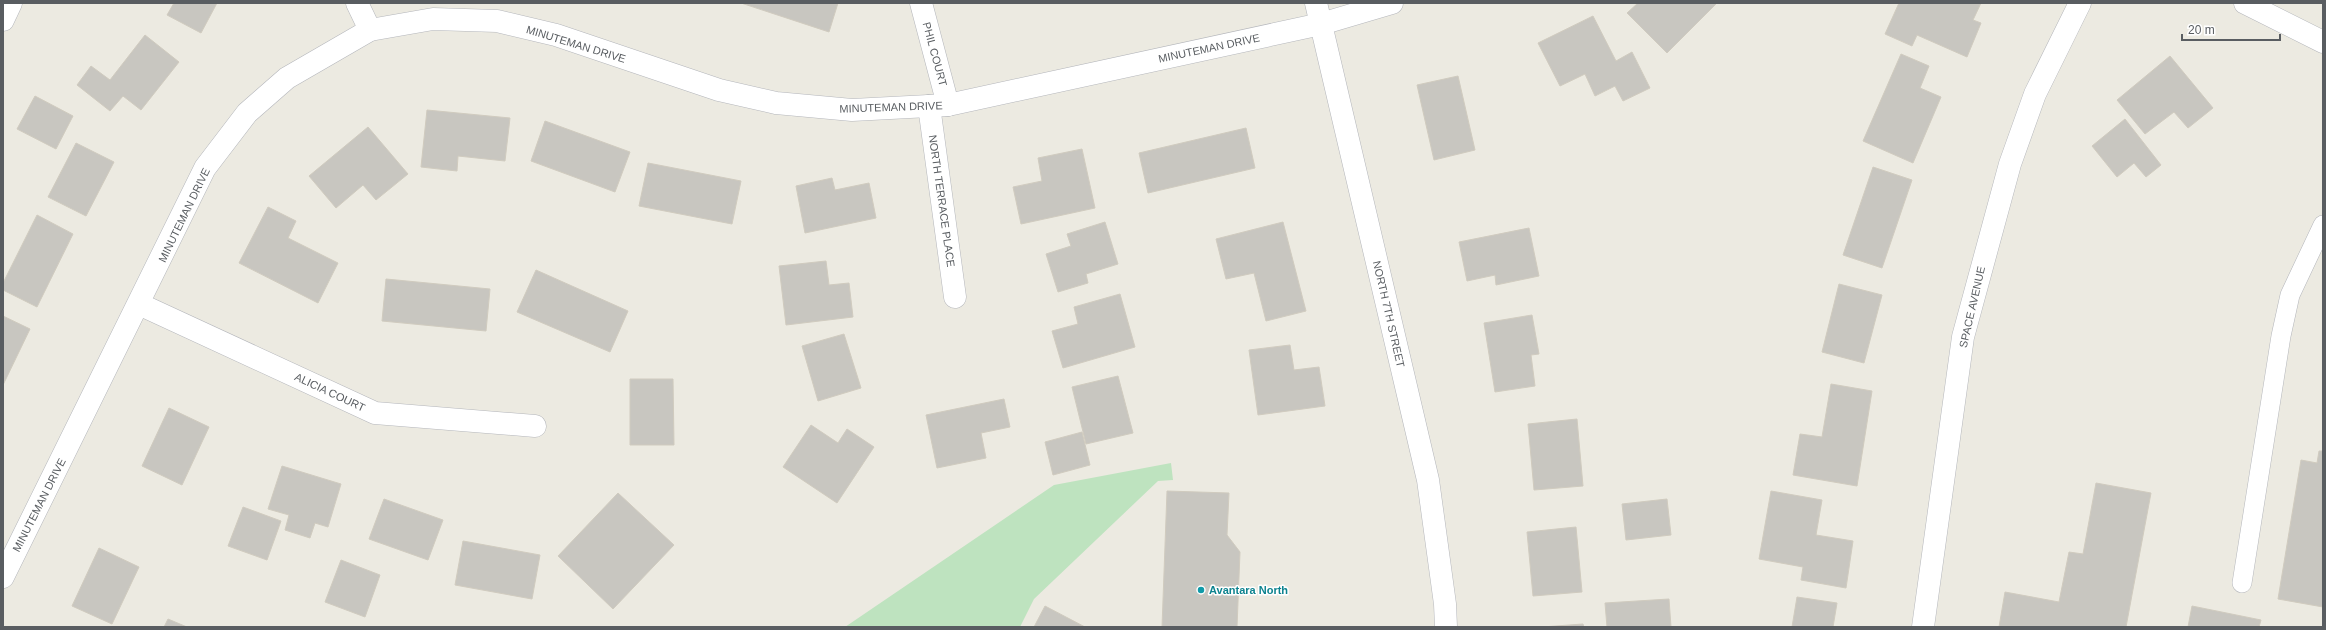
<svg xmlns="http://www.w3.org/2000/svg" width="2326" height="630" font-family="Helvetica,sans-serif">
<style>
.green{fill:#bee3bf}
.building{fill:#c8c6c0;stroke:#d0cbbf}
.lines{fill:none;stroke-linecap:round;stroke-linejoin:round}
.service-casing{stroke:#b4b6bb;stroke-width:20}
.minor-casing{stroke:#b4b6bb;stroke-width:23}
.service{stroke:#fff;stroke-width:19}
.minor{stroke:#fff;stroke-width:22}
.culture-dot{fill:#0f9aa8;stroke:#fff;stroke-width:1.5}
.labels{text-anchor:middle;stroke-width:3;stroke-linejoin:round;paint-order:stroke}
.street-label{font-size:11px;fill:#595d61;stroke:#fff}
.culture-label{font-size:11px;font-weight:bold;fill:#0d838f;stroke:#fff;text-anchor:start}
</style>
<rect width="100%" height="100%" fill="#eceae1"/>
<polygon class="green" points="1171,463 1173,480 1158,481 1034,599 1020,627 845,627 1054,485"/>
<g class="building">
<polygon points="174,3 217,3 201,33 167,15"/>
<polygon points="741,3 838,3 829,32"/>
<polygon points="1638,3 1717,3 1667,53 1627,13"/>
<polygon points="1899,3 1981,3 1973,20 1981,23 1967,57 1917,35 1912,46 1885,34"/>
<polygon points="1593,16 1616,61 1632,52 1650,88 1623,101 1615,86 1595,96 1585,74 1560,86 1538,43"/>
<polygon points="145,35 179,62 141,110 123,96 110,111 77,85 91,66 110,80"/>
<polygon points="1901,54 1929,66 1920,88 1941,97 1913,163 1863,141"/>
<polygon points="2170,56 2213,108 2188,128 2174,112 2145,134 2117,100"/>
<polygon points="1458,76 1475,150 1434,160 1417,85"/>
<polygon points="35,96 73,116 56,149 17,129"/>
<polygon points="427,110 510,118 505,161 458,156 457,171 421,167"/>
<polygon points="2125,119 2161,165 2146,177 2134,163 2117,177 2092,146"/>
<polygon points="545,121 630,152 615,192 531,161"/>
<polygon points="368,127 408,174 376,200 363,185 336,208 309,176"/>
<polygon points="1246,128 1255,168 1148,193 1139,153"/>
<polygon points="76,143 114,162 86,216 48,197"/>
<polygon points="1082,149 1095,208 1021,224 1013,187 1042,181 1038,158"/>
<polygon points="648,163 741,181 732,224 639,206"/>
<polygon points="1873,167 1912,180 1882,268 1843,255"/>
<polygon points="832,178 835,190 869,183 876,218 805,233 796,186"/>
<polygon points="268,207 296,221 288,238 338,263 318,303 239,263"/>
<polygon points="37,215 73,234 37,307 3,290 3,283"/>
<polygon points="1105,222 1118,264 1086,274 1088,283 1058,292 1046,254 1071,246 1067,234"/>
<polygon points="1283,222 1306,311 1266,321 1254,273 1226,279 1216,239"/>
<polygon points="1529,228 1539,276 1496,285 1495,275 1467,281 1459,242"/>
<polygon points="826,261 829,285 849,283 853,317 786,325 779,266"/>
<polygon points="536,270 628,311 610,352 517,312"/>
<polygon points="386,279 490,289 486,331 382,321"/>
<polygon points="1839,284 1882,295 1864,363 1822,352"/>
<polygon points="1120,294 1135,347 1063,368 1052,331 1078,324 1074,307"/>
<polygon points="1532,315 1539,354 1531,355 1535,386 1495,392 1484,323"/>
<polygon points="3,316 30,329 3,385"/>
<polygon points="844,334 861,388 818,401 802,346"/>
<polygon points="1290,345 1294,370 1319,367 1325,406 1258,415 1249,350"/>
<polygon points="1118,376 1133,433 1086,444 1072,387"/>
<polygon points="630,379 673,379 674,445 630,445"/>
<polygon points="1831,384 1872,391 1857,486 1793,475 1800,434 1822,437"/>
<polygon points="1004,399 1010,427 981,433 986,458 937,468 926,415"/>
<polygon points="169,408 209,427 182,485 142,466"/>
<polygon points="1577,419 1583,486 1534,490 1528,424"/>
<polygon points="811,425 838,443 847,429 874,447 837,503 783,467"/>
<polygon points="1082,432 1090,465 1053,475 1045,442"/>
<polygon points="2319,451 2323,451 2323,607 2278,599 2301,460 2317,463"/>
<polygon points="282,466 341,484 328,527 315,523 310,538 285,530 289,515 268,509"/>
<polygon points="2096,483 2151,493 2126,627 1999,627 2005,592 2059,602 2069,552 2083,554"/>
<polygon points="1167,491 1229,493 1227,535 1240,552 1237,627 1162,627"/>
<polygon points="1771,491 1822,500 1816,535 1853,541 1846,588 1801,580 1803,567 1759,559"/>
<polygon points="618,493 674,545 613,609 558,556"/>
<polygon points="384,499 443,520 428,560 369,539"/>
<polygon points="1667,499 1671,535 1626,540 1622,504"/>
<polygon points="243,507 281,521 267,560 228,546"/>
<polygon points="1576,527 1582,592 1533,596 1527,532"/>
<polygon points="463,541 540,555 532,599 455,585"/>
<polygon points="99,548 139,567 112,624 72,606"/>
<polygon points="341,560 380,575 365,617 325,602"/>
<polygon points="1797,597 1837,603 1833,627 1792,627"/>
<polygon points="1669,599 1671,627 1607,627 1605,603"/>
<polygon points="1045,606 1085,627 1034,627"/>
<polygon points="2192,606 2261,620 2259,627 2188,627"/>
<polygon points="168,619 187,627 164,627"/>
<polygon points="1583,624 1584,627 1542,627"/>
</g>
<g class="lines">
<defs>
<polyline id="service" points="2242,583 2281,336 2290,295 2323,225"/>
<g id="minor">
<polyline points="357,3 370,30"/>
<polyline points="921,3 948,105"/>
<polyline points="1316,3 1428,480 1445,604 1446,627"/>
<polyline points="2245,3 2323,42"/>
<polyline points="3,20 11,3"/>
<polyline points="929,106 955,297"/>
<polyline points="139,304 375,413 535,426"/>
<polyline points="3,577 205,168 247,113 287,78 370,30 433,19 497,21 556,35 719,90 776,103 852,110 948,105 1321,24 1392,3"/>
<polyline points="1923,627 1963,337 2010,164 2035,94 2080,3"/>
</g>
</defs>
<use href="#service" class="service-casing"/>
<use href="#minor" class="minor-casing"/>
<use href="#service" class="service"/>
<use href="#minor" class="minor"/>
</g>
<circle class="culture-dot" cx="1201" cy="590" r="4"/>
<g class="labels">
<g class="street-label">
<text transform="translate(576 44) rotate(17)" y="4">MINUTEMAN DRIVE</text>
<text transform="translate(1209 48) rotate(-12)" y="4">MINUTEMAN DRIVE</text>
<text transform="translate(935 54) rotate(75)" y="4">PHIL COURT</text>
<text transform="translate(891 107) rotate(-2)" y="4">MINUTEMAN DRIVE</text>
<text transform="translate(942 201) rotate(82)" y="4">NORTH TERRACE PLACE</text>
<text transform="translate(184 215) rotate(-64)" y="4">MINUTEMAN DRIVE</text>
<text transform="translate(1972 307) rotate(-77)" y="4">SPACE AVENUE</text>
<text transform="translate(1389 314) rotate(77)" y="4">NORTH 7TH STREET</text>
<text transform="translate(330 392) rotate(25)" y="4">ALICIA COURT</text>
<text transform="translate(39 505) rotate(-63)" y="4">MINUTEMAN DRIVE</text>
</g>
<g class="culture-label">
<text x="1209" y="594">Avantara North</text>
</g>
</g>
<rect width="2326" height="630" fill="none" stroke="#595d61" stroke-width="8"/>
<path d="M2182 34v6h98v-6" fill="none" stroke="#595d61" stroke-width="2"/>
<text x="2188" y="34" font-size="12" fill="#595d61" stroke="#ffffff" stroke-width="3" paint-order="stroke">20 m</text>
</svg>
